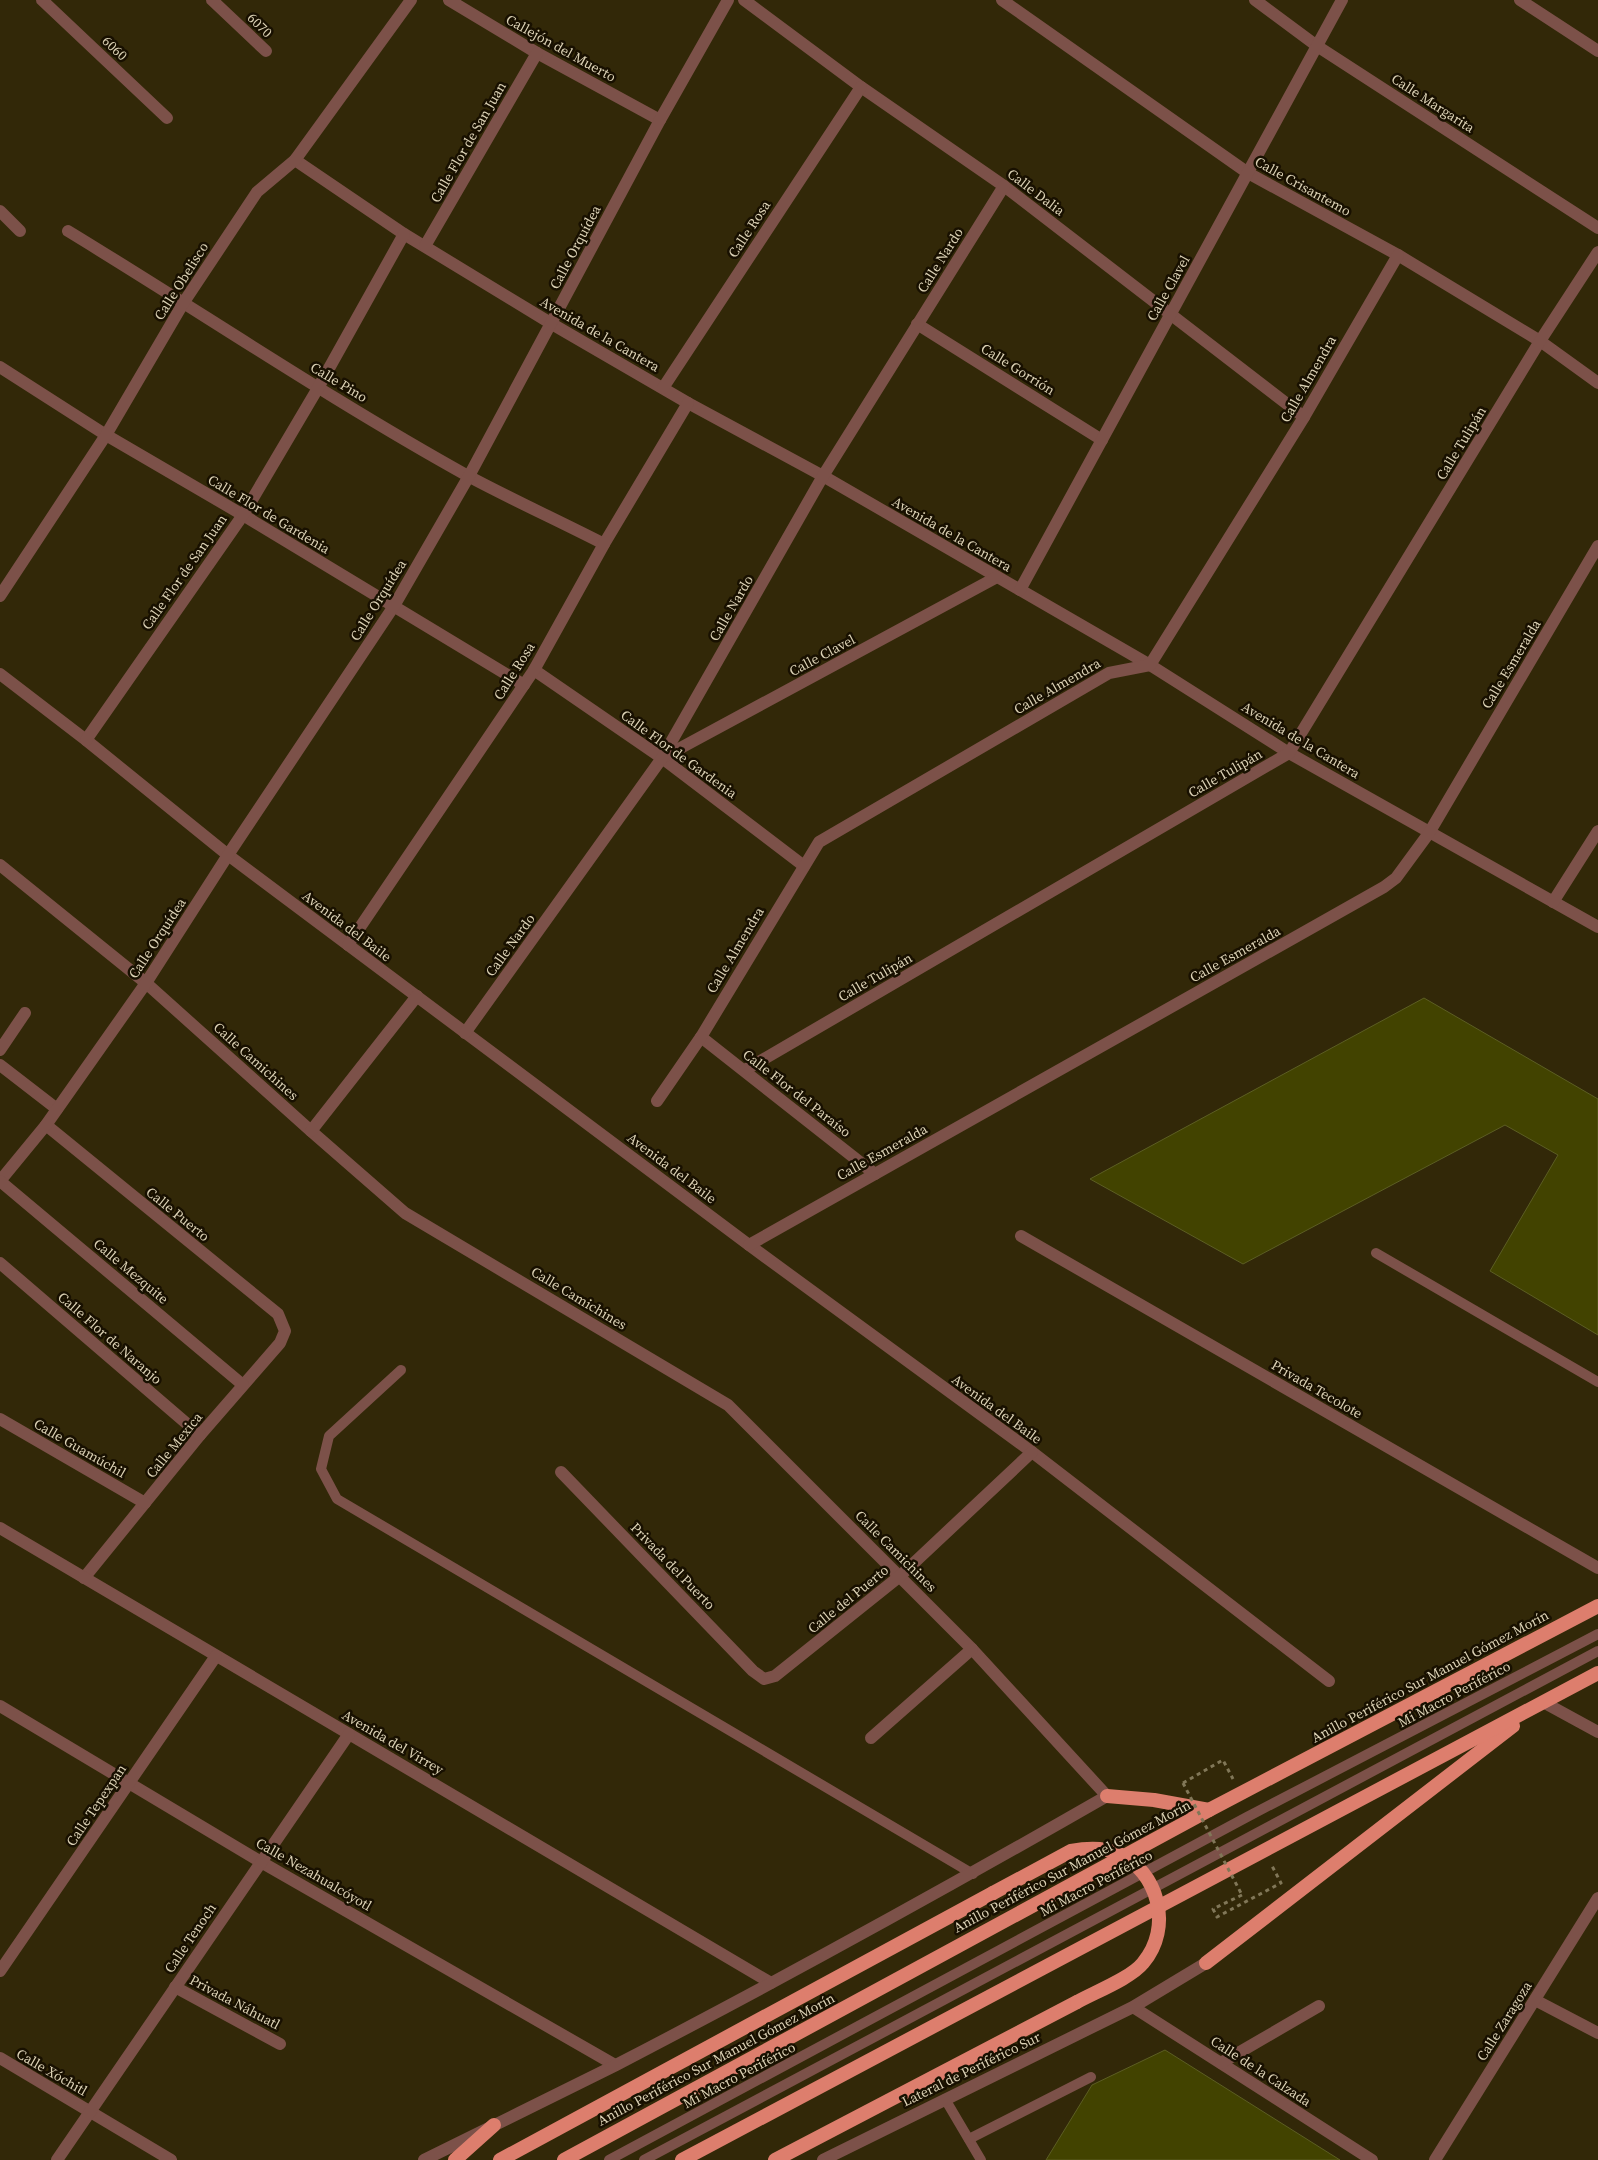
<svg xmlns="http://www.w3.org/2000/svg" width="1598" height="2160" font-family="'Source Serif 4',serif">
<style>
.building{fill:#424300;stroke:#5c5e23}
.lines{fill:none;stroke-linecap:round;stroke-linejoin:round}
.path{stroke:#817758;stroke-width:3;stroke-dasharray:4 4;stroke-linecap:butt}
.service{stroke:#7c5149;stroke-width:10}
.minor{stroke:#7c5149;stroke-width:12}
.tertiary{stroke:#7c5149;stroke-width:12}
.trunk{stroke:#dd7e6d;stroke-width:14}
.path-bridge{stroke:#817758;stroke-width:3;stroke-dasharray:4 4;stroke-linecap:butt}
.trunk-bridge{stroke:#dd7e6d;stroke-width:14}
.labels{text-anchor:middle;stroke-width:5;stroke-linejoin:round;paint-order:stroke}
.street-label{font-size:14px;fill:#dbd1b4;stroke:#181000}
</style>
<rect width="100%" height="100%" fill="#322808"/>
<g class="building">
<polygon points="1424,998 1598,1099 1598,1335 1490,1271 1558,1155 1505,1125 1243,1264 1090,1179"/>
<polygon points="1165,2050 1340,2160 1046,2160 1092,2085"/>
</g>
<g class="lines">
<g class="path">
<polyline points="1183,1783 1223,1760 1233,1779"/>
<polyline points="1242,1895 1213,1909 1217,1917 1281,1883 1271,1864"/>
</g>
<g class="service">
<polyline points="1376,1253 1598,1382"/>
<polyline points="401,1370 329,1436 321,1469 337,1499 973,1874"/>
<polyline points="945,2099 981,2160"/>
<polyline points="969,2139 1091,2077"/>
<polyline points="609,2160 1247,1817 1598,1634"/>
<polyline points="644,2160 1598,1651"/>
</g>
<g class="minor">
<polyline points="42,0 167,118"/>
<polyline points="212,0 266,51"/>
<polyline points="449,0 537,53 660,120"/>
<polyline points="744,0 861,87 1004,186 1304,417"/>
<polyline points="1002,0 1248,173 1398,255 1540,341 1598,383"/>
<polyline points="1255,0 1317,46 1598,228"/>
<polyline points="1520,0 1598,51"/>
<polyline points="295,160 404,234 552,324 688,403 823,476 1150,665 1289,753 1598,927"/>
<polyline points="0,211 20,231"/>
<path d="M68,231c133,81 263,169 400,245 45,24 91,45 136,68"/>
<polyline points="425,246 537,53"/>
<polyline points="917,324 1102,440"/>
<polyline points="0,367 106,435 243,515 524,685"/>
<polyline points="663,388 861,87"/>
<polyline points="1020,590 1342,0"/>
<polyline points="0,596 106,435 184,302 257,192 295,160 411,0"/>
<polyline points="534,670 662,758 804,866"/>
<polyline points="0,674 86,740 228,855 749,1245 1032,1452 1329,1681"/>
<polyline points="86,740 243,515 318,388 404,234"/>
<polyline points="662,758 997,577"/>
<polyline points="0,865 146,983 311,1131 405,1213 728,1405 972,1649 1107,1796"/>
<polyline points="1553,902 1598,831"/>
<polyline points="348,945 534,670 604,544 688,403"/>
<polyline points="465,1033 662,758 823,476 1004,186"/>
<polyline points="701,1037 875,1174"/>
<polyline points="0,1050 25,1013"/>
<polyline points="0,1065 57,1109"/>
<polyline points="745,1070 1289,753 1540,341 1598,252"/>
<polyline points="657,1101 701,1037 819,842 1109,673 1150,665 1304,417 1398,255"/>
<polyline points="46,1125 278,1314 285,1331 280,1343 200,1435 84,1578"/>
<polyline points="311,1131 417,996"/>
<polyline points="0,1181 46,1125 146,983 228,855 394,606 469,476 660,120 728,0"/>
<polyline points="0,1181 243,1385"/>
<polyline points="1021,1236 1598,1568"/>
<polyline points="749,1245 1384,887 1396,878 1429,833 1598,546"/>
<polyline points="0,1263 200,1435"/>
<polyline points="0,1419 145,1503"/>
<polyline points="561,1472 753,1671 764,1679 775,1676 900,1576 1032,1452"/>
<polyline points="0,1528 771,1983"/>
<polyline points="1543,1702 1598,1732"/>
<polyline points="0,1706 261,1862 615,2065"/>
<polyline points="871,1738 972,1649"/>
<polyline points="0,1971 216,1656"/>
<polyline points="175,1987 280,2044"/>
<polyline points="1535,2000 1598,2033"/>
<polyline points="1133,2007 1372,2160"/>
<polyline points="0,2058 171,2160"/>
<polyline points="1221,2063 1319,2006"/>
<polyline points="57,2160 349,1734"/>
<polyline points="1435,2160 1598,1898"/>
</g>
<g class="tertiary">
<path d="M424,2160c64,-32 128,-63 192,-95 166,-86 329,-176 491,-269"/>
<polyline points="823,2160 1133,2007 1206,1963"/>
</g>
<g class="trunk">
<polyline points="1107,1796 1154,1800 1209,1810"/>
<polyline points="1206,1963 1513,1726"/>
<polyline points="455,2160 494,2125"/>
<polyline points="500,2160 993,1893"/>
<polyline points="564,2160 1209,1810 1598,1606"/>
<polyline points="682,2160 1598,1673"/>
<polyline points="775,2160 1077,2002"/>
</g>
<polyline class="path-bridge" points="1183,1783 1242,1895"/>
<path class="trunk-bridge" d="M993,1893l78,-42c16,-3 31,-4 46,2 42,18 56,75 26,110 -12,15 -48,29 -66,39"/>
</g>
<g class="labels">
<g class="street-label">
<text transform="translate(260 25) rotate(44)" y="5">6070</text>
<text transform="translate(115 48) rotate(43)" y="5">6060</text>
<text transform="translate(561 48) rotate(29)" y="5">Callejón del Muerto</text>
<text transform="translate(1433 103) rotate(33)" y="5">Calle Margarita</text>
<text transform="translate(468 142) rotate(-60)" y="5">Calle Flor de San Juan</text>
<text transform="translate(1303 186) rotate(29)" y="5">Calle Crisantemo</text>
<text transform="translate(1036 192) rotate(37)" y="5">Calle Dalia</text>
<text transform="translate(749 229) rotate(-57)" y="5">Calle Rosa</text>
<text transform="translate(575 247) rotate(-62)" y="5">Calle Orquídea</text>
<text transform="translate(940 260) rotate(-58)" y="5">Calle Nardo</text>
<text transform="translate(181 281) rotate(-58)" y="5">Calle Obelisco</text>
<text transform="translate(1168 288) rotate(-61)" y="5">Calle Clavel</text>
<text transform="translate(600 334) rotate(30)" y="5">Avenida de la Cantera</text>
<text transform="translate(1018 369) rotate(32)" y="5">Calle Gorrión</text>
<text transform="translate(1308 379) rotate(-60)" y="5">Calle Almendra</text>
<text transform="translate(339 382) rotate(31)" y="5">Calle Pino</text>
<text transform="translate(1461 443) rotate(-59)" y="5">Calle Tulipán</text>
<text transform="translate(269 514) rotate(31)" y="5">Calle Flor de Gardenia</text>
<text transform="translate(952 534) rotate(30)" y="5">Avenida de la Cantera</text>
<text transform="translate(184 572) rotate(-55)" y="5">Calle Flor de San Juan</text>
<text transform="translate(378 600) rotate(-58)" y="5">Calle Orquídea</text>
<text transform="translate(731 608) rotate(-60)" y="5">Calle Nardo</text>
<text transform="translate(822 655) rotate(-28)" y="5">Calle Clavel</text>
<text transform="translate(1511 664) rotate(-59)" y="5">Calle Esmeralda</text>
<text transform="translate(514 671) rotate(-58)" y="5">Calle Rosa</text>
<text transform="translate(1057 686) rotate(-30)" y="5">Calle Almendra</text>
<text transform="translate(1301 740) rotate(31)" y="5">Avenida de la Cantera</text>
<text transform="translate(679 754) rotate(36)" y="5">Calle Flor de Gardenia</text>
<text transform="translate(1225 773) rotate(-30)" y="5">Calle Tulipán</text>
<text transform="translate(347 926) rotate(37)" y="5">Avenida del Baile</text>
<text transform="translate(157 938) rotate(-57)" y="5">Calle Orquídea</text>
<text transform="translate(510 945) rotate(-54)" y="5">Calle Nardo</text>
<text transform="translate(735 950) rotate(-59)" y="5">Calle Almendra</text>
<text transform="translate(1235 954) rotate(-29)" y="5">Calle Esmeralda</text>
<text transform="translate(875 977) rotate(-30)" y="5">Calle Tulipán</text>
<text transform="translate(256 1061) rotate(42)" y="5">Calle Camichines</text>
<text transform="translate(797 1093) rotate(38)" y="5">Calle Flor del Paraíso</text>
<text transform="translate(882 1152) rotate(-29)" y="5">Calle Esmeralda</text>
<text transform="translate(672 1168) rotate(37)" y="5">Avenida del Baile</text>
<text transform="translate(178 1214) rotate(39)" y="5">Calle Puerto</text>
<text transform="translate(131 1271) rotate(40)" y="5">Calle Mezquite</text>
<text transform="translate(579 1298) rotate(31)" y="5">Calle Camichines</text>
<text transform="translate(110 1338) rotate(41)" y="5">Calle Flor de Naranjo</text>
<text transform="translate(1317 1389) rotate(30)" y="5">Privada Tecolote</text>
<text transform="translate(997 1409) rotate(36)" y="5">Avenida del Baile</text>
<text transform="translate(174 1445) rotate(-51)" y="5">Calle Mexica</text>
<text transform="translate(80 1448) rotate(30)" y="5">Calle Guamúchil</text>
<text transform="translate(896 1551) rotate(45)" y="5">Calle Camichines</text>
<text transform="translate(673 1566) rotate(46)" y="5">Privada del Puerto</text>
<text transform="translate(848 1599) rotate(-39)" y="5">Calle del Puerto</text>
<text transform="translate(1430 1676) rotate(-28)" y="5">Anillo Periférico Sur Manuel Gómez Morín</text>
<text transform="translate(1454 1694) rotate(-28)" y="5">Mi Macro Periférico</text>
<text transform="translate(393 1742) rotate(30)" y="5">Avenida del Virrey</text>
<text transform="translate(96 1805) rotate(-56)" y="5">Calle Tepexpan</text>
<text transform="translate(1072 1866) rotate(-28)" y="5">Anillo Periférico Sur Manuel Gómez Morín</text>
<text transform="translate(314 1874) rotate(30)" y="5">Calle Nezahualcóyotl</text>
<text transform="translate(1096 1883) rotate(-28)" y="5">Mi Macro Periférico</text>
<text transform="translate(190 1938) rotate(-56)" y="5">Calle Tenoch</text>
<text transform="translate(235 2002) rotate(28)" y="5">Privada Náhuatl</text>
<text transform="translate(1504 2021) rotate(-58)" y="5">Calle Zaragoza</text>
<text transform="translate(716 2059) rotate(-28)" y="5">Anillo Periférico Sur Manuel Gómez Morín</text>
<text transform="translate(971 2069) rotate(-26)" y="5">Lateral de Periférico Sur</text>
<text transform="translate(1261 2071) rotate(33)" y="5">Calle de la Calzada</text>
<text transform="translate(52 2072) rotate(30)" y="5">Calle Xóchitl</text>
<text transform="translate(739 2075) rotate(-28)" y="5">Mi Macro Periférico</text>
</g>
</g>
</svg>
